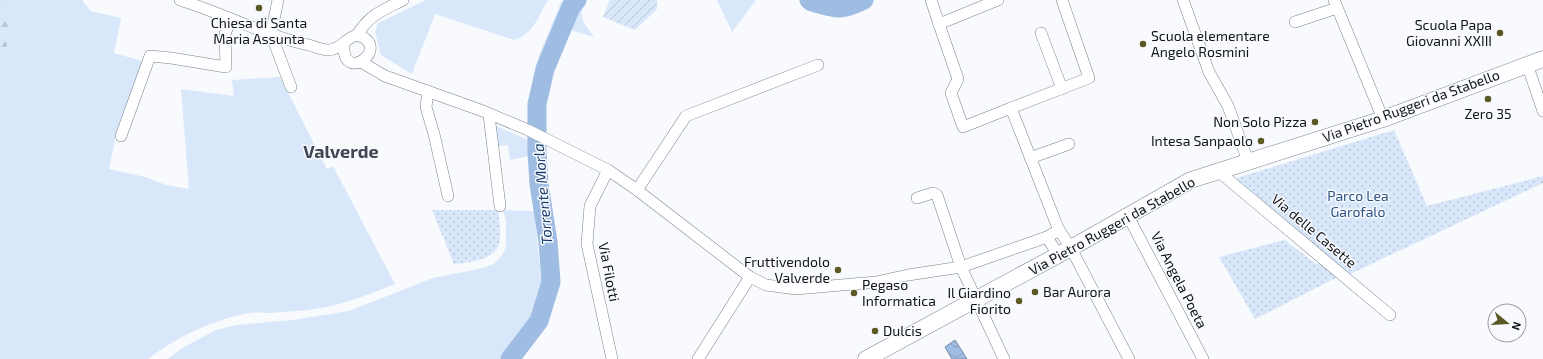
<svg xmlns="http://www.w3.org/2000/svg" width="1543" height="359" font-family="'Exo 2',sans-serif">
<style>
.grass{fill:#d8e7fa}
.forest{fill:url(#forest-firs)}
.park{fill:url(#park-dots)}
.garden{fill:url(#garden-furrows)}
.water{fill:url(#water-waves);stroke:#748aa6}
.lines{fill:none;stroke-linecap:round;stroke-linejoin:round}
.river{stroke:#9fbce2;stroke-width:19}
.street-casing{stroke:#79828f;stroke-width:12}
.secondary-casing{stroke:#79828f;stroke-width:17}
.street{stroke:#fff;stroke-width:11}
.secondary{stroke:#fff;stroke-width:16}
.poi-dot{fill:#5b5825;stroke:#f8fafd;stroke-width:1.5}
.labels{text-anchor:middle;stroke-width:3;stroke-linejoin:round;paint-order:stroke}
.poi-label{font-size:14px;fill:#111419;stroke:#f8fafd;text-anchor:end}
.street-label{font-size:14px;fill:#111419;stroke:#f8fafd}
.park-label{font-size:14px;fill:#2e5486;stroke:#f8fafd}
.water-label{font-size:15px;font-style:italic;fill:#173c6c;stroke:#f8fafd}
.district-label{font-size:18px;font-weight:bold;fill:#3f4753;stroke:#f8fafd}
</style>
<defs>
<pattern id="forest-firs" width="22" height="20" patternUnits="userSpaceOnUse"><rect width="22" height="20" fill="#d8e7fa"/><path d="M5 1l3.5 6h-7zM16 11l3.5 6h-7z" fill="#b8c5d6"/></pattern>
<pattern id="park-dots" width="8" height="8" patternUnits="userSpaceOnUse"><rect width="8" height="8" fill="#d8e7fa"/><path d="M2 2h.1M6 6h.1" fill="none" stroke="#b8c5d6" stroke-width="1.8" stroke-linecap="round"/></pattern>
<pattern id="garden-furrows" width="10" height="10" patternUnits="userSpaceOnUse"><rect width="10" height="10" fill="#d8e7fa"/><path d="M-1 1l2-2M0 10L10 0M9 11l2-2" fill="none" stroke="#b8c5d6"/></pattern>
<pattern id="water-waves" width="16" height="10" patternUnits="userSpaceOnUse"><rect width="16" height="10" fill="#9fbce2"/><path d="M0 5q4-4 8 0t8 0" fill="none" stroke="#88a1c1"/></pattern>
</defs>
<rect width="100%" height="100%" fill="#f8fafd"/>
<g class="grass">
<path d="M0,0h83v2l8,9 30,7 -7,35 31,9 -28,67 -8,40 36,8 21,8 23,4 -8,-100 53,7 -2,-16 48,-3 47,92 6,-3 62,118c-23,9 -45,18 -69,23 -18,4 -37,4 -55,6 -7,0 -14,-1 -21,0 -35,6 -74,24 -102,46h-148v-302c11,-15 14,-26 13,-44l-13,-8z"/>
<path d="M426,0h122c-9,15 -15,35 -34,40l-79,-26 -23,60 -31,-19 -6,-23 3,-9z"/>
<path d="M562,0h22c-5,18 -1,22 10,37l-24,-7 -22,48 -1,13 -16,-1 8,-35z"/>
<polygon points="717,0 756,0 732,32"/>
<polygon points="496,126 528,140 529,156 510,160 508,145 497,146"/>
<polygon points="503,210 534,211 542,287 531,321 520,339 502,359 167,359 184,347 216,330 236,325 293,320 349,311 433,278 479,269 494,264 502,255 506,247 506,221"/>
</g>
<path class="forest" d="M0,5l13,8c1,18 -2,29 -13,44z"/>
<g class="park">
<polygon points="1394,130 1427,206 1543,176 1543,183 1348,275 1233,179"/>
<path d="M432,210h66c1,9 3,20 2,29 -2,22 -29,23 -46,25z"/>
<polygon points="1285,240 1316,264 1322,261 1340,276 1255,319 1219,257"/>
</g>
<polygon class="garden" points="610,0 657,0 657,9 635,30 603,17"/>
<polygon class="water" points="955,340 967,359 952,359 945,347"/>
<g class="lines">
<g class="river">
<path d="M809,0l3,2c24,7 28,10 52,-2"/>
<polyline points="510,359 539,321 551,282 548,242 539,184 537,152 537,104 545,69 571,7 577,0"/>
</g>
<defs>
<g id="street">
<path d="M180,0c42,13 81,34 124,44 8,1 16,6 24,6 13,0 17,-12 29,-15 37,11 -15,51 -13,10"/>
<polyline points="278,0 271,34 291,87"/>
<polyline points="931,0 939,24 998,0"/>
<polyline points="1062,0 1089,78 1011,108 1056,223 1059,230 1071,248 1074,254 1129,359"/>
<polyline points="1183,0 1209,72 1228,106 1248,161"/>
<polyline points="1334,0 1383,119"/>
<polyline points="1295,22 1337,8"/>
<polyline points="939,24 958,79 951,93 963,127 1011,108"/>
<polyline points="1041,33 1062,89"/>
<path d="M357,35c13,-21 25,-24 46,-35"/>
<polyline points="361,62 385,76 483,111 528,130 608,170 637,190 750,277 766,285 796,289 876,282 908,275 961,267 1047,237 1059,230"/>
<polyline points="1527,64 1543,111"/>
<polyline points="428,91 426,107 434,134 448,196"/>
<polyline points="489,115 500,206"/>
<polyline points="121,136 150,56 171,58 226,67 225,34 231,19"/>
<polyline points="1030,158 1069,144"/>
<polyline points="608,170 590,206 587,244 612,359"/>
<polyline points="1218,171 1390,315"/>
<polyline points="637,190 686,116 818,65"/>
<polyline points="917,198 933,193 937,195 961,267 1004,359"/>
<polyline points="1128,216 1203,359"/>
<polyline points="1047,237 1058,255"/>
<polyline points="698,359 750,277"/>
</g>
<polyline id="secondary" points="866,359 1071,248 1191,180 1383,119 1543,59"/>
</defs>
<use href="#street" class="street-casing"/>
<use href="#secondary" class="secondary-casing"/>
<use href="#street" class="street"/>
<use href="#secondary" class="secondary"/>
</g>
<g class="poi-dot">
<circle cx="259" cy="8" r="4"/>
<circle cx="1500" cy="33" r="4"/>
<circle cx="1143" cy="44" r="4"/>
<circle cx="1488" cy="99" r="4"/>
<circle cx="1315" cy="122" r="4"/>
<circle cx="1261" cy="141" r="4"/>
<circle cx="838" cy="270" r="4"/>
<circle cx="1035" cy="292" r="4"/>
<circle cx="854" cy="293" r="4"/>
<circle cx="1019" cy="301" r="4"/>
<circle cx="875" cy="331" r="4"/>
</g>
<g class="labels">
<g class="poi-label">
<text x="259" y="28" text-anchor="middle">Chiesa di Santa<tspan x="259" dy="16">Maria Assunta</tspan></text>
<text x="1492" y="30">Scuola Papa<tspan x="1492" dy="16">Giovanni XXIII</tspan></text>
<text x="1151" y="41" text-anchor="start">Scuola elementare<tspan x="1151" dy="16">Angelo Rosmini</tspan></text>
<text x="1488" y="119" text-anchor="middle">Zero 35</text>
<text x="1307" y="127">Non Solo Pizza</text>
<text x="1253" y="146">Intesa Sanpaolo</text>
<text x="830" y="267">Fruttivendolo<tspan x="830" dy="16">Valverde</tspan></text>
<text x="862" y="290" text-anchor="start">Pegaso<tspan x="862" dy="16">Informatica</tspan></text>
<text x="1043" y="297" text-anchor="start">Bar Aurora</text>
<text x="1011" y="298">Il Giardino<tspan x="1011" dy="16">Fiorito</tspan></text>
<text x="883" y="336" text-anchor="start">Dulcis</text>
</g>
<g class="street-label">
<text transform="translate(1411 106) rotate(-20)" y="5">Via Pietro Ruggeri da Stabello</text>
<text transform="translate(1112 226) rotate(-29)" y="5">Via Pietro Ruggeri da Stabello</text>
<text transform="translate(1314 231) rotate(40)" y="5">Via delle Casette</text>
<text transform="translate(609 272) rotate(79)" y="5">Via Filotti</text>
<text transform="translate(1179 280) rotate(63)" y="5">Via Angela Poeta</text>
</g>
<g class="park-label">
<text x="1358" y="201">Parco Lea<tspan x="1358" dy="16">Garofalo</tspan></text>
</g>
<g class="water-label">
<text transform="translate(543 194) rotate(-95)" y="5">Torrente Morla</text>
</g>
<g class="district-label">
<text x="341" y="158">Valverde</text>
</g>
</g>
<g transform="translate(1507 323) rotate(108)"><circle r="19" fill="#f8fafd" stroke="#9c9ea2"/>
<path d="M0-3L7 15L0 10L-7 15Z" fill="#5b5825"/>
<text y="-6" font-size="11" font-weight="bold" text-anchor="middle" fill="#111419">N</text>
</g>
</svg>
